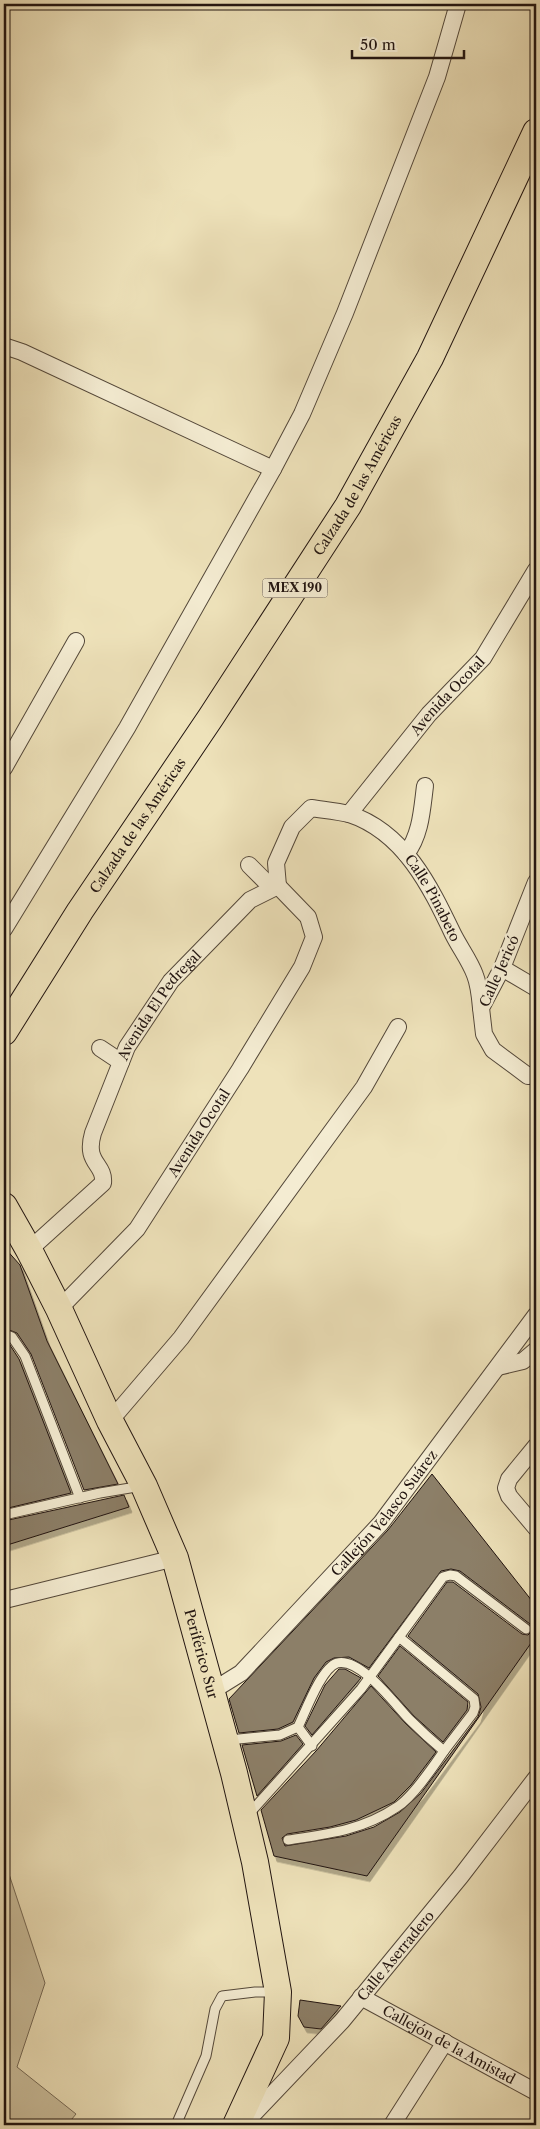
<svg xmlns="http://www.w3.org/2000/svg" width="540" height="2129" font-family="'Libre Caslon Text',serif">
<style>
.green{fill:#cbbf9d;stroke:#766a56}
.building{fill:#8c7f68;stroke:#211410;filter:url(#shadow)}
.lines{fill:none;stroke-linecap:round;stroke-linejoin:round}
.lane-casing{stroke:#54483a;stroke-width:11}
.street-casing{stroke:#54483a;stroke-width:18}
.primary-casing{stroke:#211410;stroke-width:28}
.lane{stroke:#f4ecd2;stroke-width:9}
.street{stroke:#f4ecd2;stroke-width:16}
.primary{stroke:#eee2ba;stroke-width:26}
.labels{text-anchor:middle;stroke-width:5;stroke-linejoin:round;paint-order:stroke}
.shield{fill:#f4ecd2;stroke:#60554a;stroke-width:1}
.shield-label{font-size:12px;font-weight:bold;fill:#211410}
.street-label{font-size:14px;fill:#211410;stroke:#f4ecd2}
</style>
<defs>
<filter id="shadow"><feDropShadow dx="3" dy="5.5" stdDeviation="0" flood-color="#0004"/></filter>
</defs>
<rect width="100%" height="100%" fill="#eee2ba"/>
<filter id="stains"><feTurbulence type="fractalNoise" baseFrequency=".004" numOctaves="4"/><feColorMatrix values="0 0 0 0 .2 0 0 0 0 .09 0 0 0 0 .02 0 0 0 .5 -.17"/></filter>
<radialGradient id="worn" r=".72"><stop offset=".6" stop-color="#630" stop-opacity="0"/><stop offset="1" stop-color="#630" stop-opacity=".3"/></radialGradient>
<polygon class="green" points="4,1859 45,1983 17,2067 76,2114 67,2125 4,2125"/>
<g class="building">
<polygon points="4,1247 20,1265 47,1341 118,1484 84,1490 31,1354 17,1333 4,1328"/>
<polygon points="4,1341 8,1342 19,1359 71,1493 4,1509"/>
<polygon points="432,1474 536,1606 536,1636 367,1876 274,1856 261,1810 316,1751 371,1686 406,1724 436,1752 411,1785 394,1802 356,1820 330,1827 287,1834 282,1838 285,1846 346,1836 374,1827 400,1812 421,1793 478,1717 481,1707 478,1694 408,1636 447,1582 453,1582 522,1634 528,1635 531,1632 532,1627 530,1624 460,1571 451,1569 441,1571 369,1668 349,1657 334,1658 326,1662 314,1678 293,1722 278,1729 239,1733 229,1699 388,1530"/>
<polygon points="124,1495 129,1507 4,1546 4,1521"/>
<polygon points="400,1646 468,1702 467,1710 443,1742 414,1716 378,1676"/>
<polygon points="339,1669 345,1669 361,1678 312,1735 305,1726 325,1685"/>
<polygon points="296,1735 303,1744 257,1796 242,1745 281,1741"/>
<polygon points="300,2000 341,2006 321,2029 304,2027 298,2016"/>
</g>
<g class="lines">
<defs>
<g id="lane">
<polyline points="4,1334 12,1337 25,1356 80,1498"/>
<polyline points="4,1515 100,1493 142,1486"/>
<polyline points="399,1637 474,1699 475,1707 473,1713 444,1751"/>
<polyline points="298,1727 312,1746"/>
<path d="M229,1740l51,-5 18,-8c7,-14 23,-59 39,-64 24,-6 59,43 73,57 11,11 22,21 34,31 -11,16 -31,46 -47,56 -34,23 -69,27 -109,33"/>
<polyline points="248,1815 361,1689 443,1577 450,1575 456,1576 526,1629"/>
<polyline points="176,2125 206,2056 215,2009 222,1996 255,1992 275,1992"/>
</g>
<g id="street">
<polyline points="4,346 22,352 273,469"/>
<polyline points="4,768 76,641"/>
<path id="s1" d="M349,814l80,-100 54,-56 53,-88"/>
<path d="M406,854c15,-19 16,-45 19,-68"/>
<polyline points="249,865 272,888"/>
<polyline points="536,882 502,968 481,1008 484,1034 493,1050 528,1076 536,1074"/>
<path id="s2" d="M278,886l-2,-23 16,-36 19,-19c13,2 26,3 38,6 55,18 81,72 104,120 7,14 17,27 22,41 4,10 5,22 6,33"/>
<polyline points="4,929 127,728 273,469 302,414 345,313 437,77 458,4"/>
<polyline points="502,968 536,988"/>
<polyline points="100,1048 121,1062"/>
<path id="s3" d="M29,1250l74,-67c2,-20 -19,-19 -10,-50l34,-86 44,-66 79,-81 28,-14"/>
<path id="s4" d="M59,1309l78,-80 103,-160 62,-102 12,-30 -6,-20 -30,-31"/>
<polyline points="498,1367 523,1361 536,1350"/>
<polyline points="110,1421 181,1338 364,1087 398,1027"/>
<polyline points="536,1446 509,1479 506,1488 509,1496 536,1528"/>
<polyline points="9,1599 175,1558"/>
<path id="s5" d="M212,1691l29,-18 140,-150 155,-208"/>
<path id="s6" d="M361,1997l175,95"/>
<path id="s7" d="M243,2125l99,-104 119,-145 75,-98"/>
<polyline points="392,2125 445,2042"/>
</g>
<g id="primary">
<path id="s8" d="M4,1032l76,-121 131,-194 137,-211 82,-148 106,-226"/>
<path id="s9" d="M4,1206l25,44 30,59 51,112 34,65 31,72 59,215 21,89 23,130 -2,46 -40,87"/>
</g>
</defs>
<use href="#lane" class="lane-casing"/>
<use href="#street" class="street-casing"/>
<use href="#primary" class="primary-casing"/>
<use href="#lane" class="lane"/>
<use href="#street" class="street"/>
<use href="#primary" class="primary"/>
</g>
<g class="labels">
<rect class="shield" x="262.5" y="578.5" width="65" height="19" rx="4"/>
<g class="shield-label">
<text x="295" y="592">MEX 190</text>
</g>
<g class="street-label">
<text dy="5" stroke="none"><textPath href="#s8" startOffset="651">Calzada de las Américas</textPath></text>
<text dy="5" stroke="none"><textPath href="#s1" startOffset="154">Avenida Ocotal</textPath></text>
<text dy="5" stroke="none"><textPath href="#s8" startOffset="246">Calzada de las Américas</textPath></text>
<text dy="5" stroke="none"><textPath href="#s2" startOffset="250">Calle Pinabeto</textPath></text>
<text transform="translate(499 971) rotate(-66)" y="5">Calle Jericó</text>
<text dy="5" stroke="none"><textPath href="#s3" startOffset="298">Avenida El Pedregal</textPath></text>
<text dy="5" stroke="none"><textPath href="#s4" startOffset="226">Avenida Ocotal</textPath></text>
<text dy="5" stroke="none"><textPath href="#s5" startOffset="249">Callejón Velasco Suárez</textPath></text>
<text dy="5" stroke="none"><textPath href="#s9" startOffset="491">Periférico Sur</textPath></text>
<text dy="5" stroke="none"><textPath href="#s7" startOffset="228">Calle Aserradero</textPath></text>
<text dy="5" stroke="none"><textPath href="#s6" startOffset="100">Callejón de la Amistad</textPath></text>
</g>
</g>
<rect width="540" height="2129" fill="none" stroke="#eee2ba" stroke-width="20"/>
<rect x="5" y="5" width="530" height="2119" fill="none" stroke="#211410" stroke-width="2.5"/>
<rect x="10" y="10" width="520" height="2109" fill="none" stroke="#211410"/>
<path d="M352 50v8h112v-8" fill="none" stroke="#211410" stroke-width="2.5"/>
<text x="360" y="50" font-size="15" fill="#211410" stroke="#f4ecd2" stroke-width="4" paint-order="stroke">50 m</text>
<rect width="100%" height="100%" filter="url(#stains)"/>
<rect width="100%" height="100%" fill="url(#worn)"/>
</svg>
